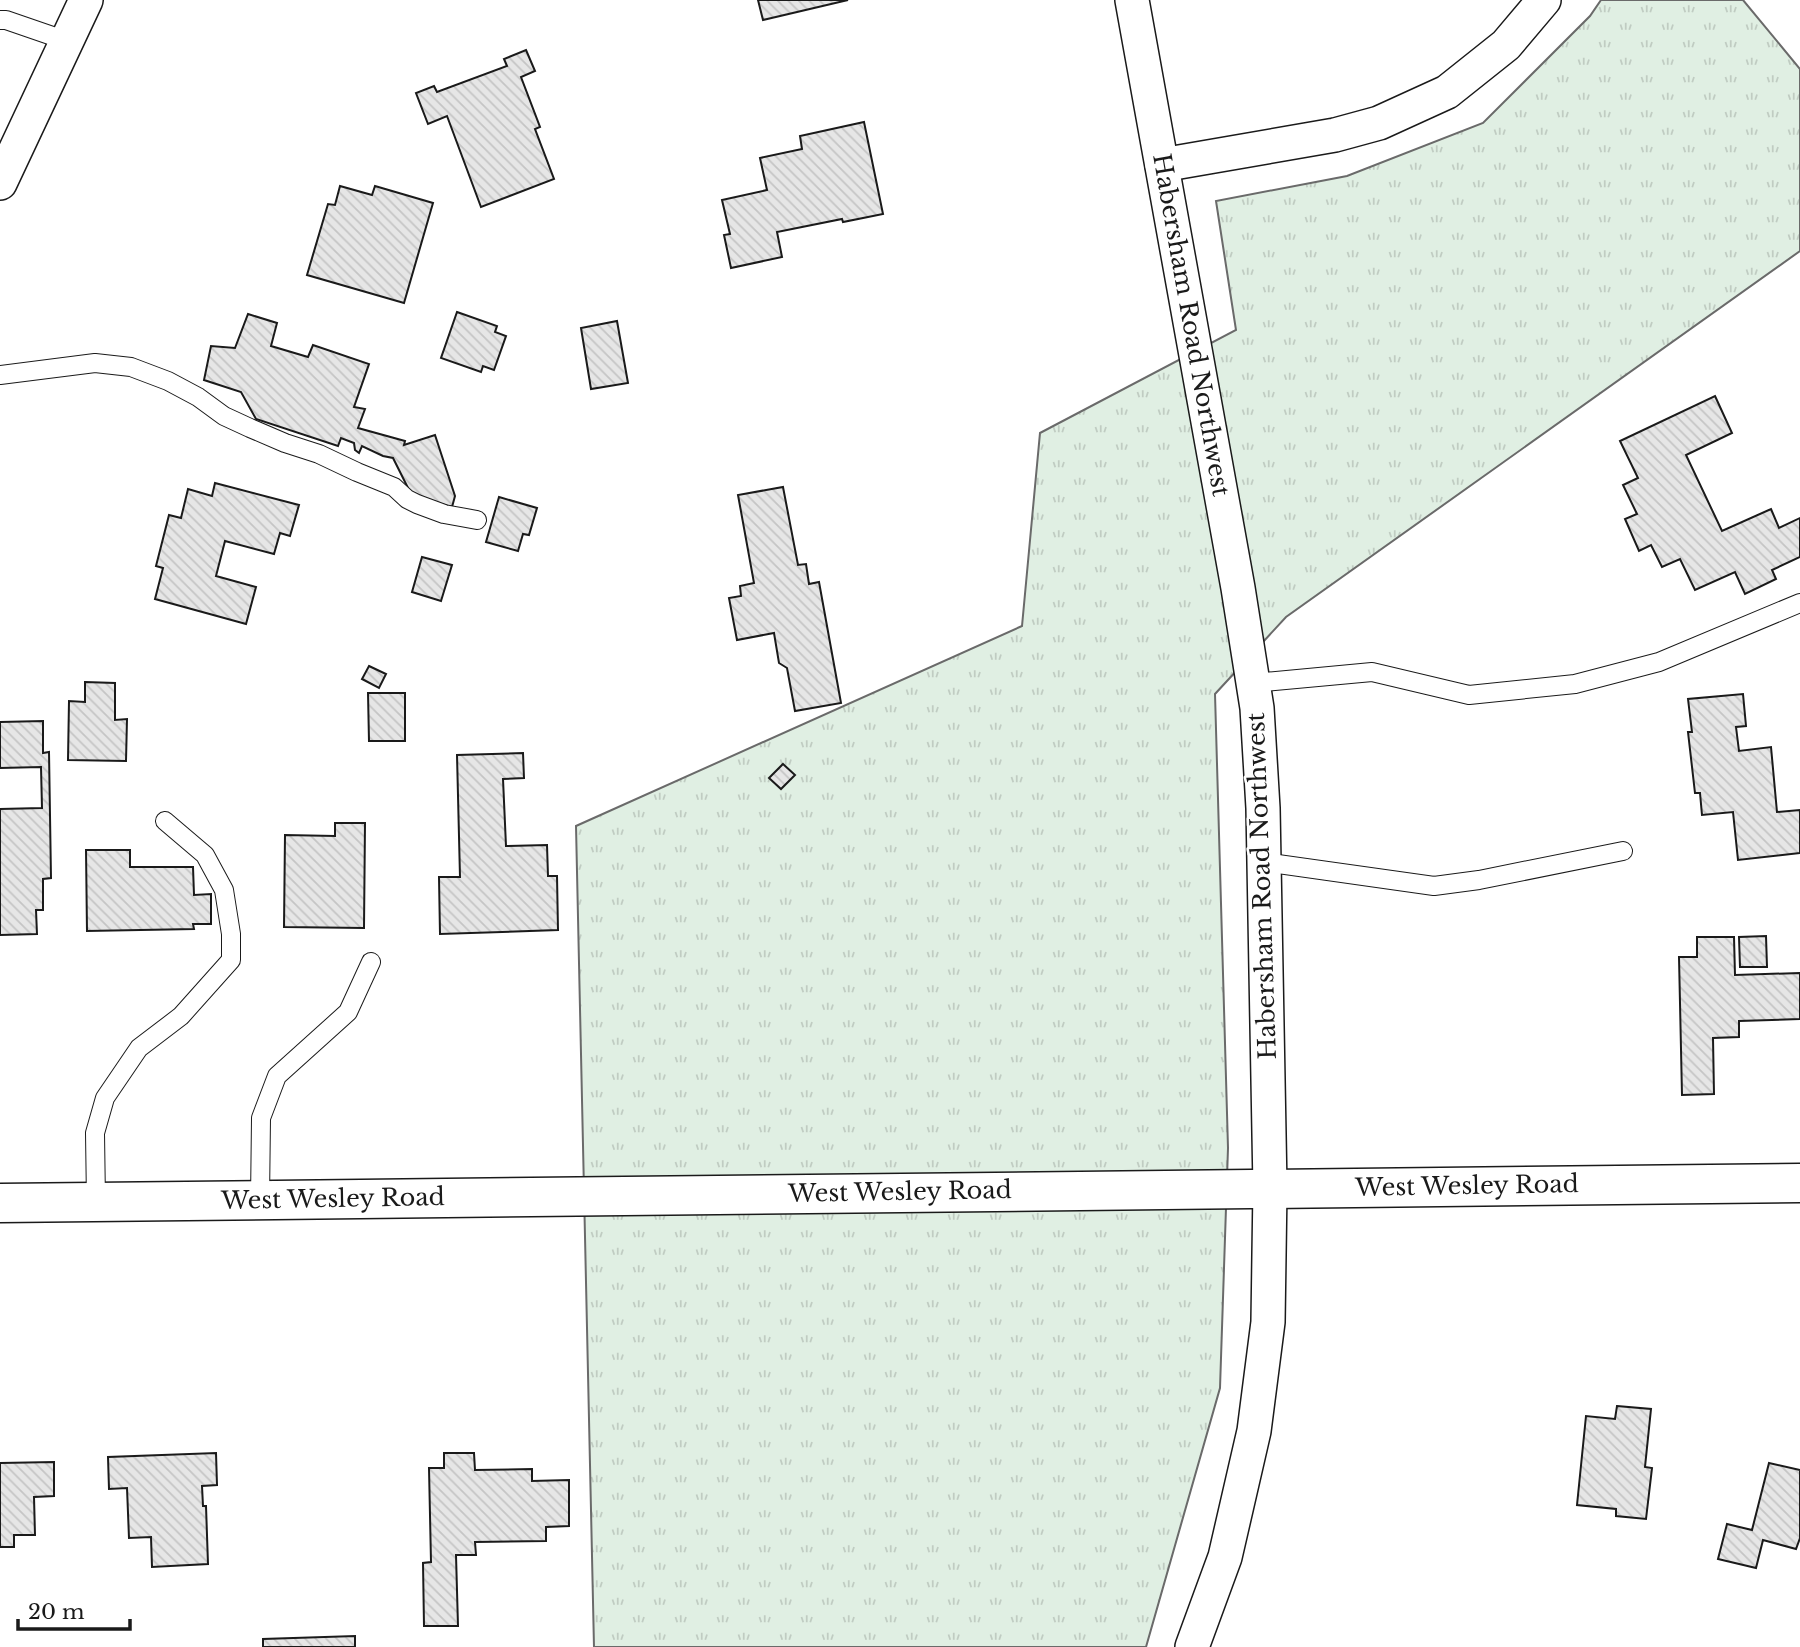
<svg xmlns="http://www.w3.org/2000/svg" width="1800" height="1647" font-family="'Libre Baskerville',serif">
<style>
.park{fill:url(#park-tufts);stroke:#6a6a6a;stroke-width:2}
.building{fill:url(#building-back-hatch);stroke:#1a1a1a;stroke-width:2}
.lines{fill:none;stroke-linecap:round;stroke-linejoin:round}
.lane-casing{stroke:#1a1a1a;stroke-width:20}
.street-casing{stroke:#1a1a1a;stroke-width:36}
.secondary-casing{stroke:#1a1a1a;stroke-width:41}
.lane{stroke:#fff;stroke-width:18}
.street{stroke:#fff;stroke-width:33}
.secondary{stroke:#fff;stroke-width:38}
.labels{text-anchor:middle;stroke-width:5;stroke-linejoin:round;paint-order:stroke}
.street-label{font-size:24px;fill:#1a1a1a;stroke:#fff}
</style>
<defs>
<pattern id="park-tufts" width="24" height="20" patternUnits="userSpaceOnUse" patternTransform="scale(1.75)"><rect width="24" height="20" fill="#e0efe3"/><path d="M3 7l-1-3M5 7V3M7 7l1-3M15 17l-1-3M17 17v-4M19 17l1-3" fill="none" stroke="#c0ccc2"/></pattern>
<pattern id="building-back-hatch" width="6" height="6" patternUnits="userSpaceOnUse" patternTransform="scale(1.75)"><rect width="6" height="6" fill="#e6e6e6"/><path d="M-1 5l2 2M0 0l6 6M5-1l2 2" fill="none" stroke="#c5c5c5"/></pattern>
</defs>
<rect width="100%" height="100%" fill="#fff"/>
<polygon class="park" points="1601,0 1743,0 1800,69 1800,251 1286,617 1215,694 1228,1148 1220,1388 1146,1647 594,1647 576,826 1022,626 1040,433 1236,330 1216,201 1347,176 1483,123 1590,16"/>
<g class="building">
<polygon points="758,0 848,0 763,20"/>
<polygon points="526,50 535,71 521,77 540,127 535,129 554,179 481,207 447,116 428,124 416,93 434,86 437,92 507,66 504,59"/>
<polygon points="864,122 883,214 843,222 842,219 777,232 782,257 731,268 724,235 730,234 722,200 767,190 760,158 802,149 800,136"/>
<polygon points="340,186 372,195 375,186 433,203 404,303 307,275 328,204 335,205"/>
<polygon points="457,312 497,326 495,332 506,336 494,370 483,366 481,372 441,358"/>
<polygon points="248,314 277,323 271,346 308,357 313,345 369,364 354,407 365,409 358,428 405,441 404,445 435,435 455,496 452,507 412,496 393,458 383,456 362,446 359,453 355,450 354,443 341,438 338,446 256,419 241,392 204,380 211,346 235,348"/>
<polygon points="617,321 628,383 591,389 581,328"/>
<polygon points="1715,396 1732,433 1686,455 1722,531 1771,509 1779,528 1800,518 1800,557 1772,570 1776,579 1745,594 1735,572 1695,590 1680,559 1662,567 1651,545 1639,551 1625,519 1637,514 1623,485 1638,478 1620,441"/>
<polygon points="215,483 299,505 290,536 280,533 274,554 225,541 216,576 256,587 246,624 155,599 163,568 156,566 169,515 181,518 188,489 212,496"/>
<polygon points="783,487 798,565 806,564 809,584 819,582 841,703 795,711 787,668 779,663 774,633 737,640 729,598 741,596 740,586 754,583 738,495"/>
<polygon points="499,497 537,508 529,535 523,534 518,551 486,542"/>
<polygon points="422,557 452,565 441,601 412,592"/>
<polygon points="369,666 386,674 379,688 362,679"/>
<polygon points="85,682 115,683 115,720 127,719 126,761 68,760 69,701 85,702"/>
<polygon points="368,693 405,693 405,741 369,741"/>
<polygon points="1743,694 1746,726 1736,727 1739,751 1771,747 1777,812 1800,810 1800,853 1738,860 1733,812 1702,815 1700,793 1695,793 1688,732 1692,732 1688,699"/>
<polygon points="43,721 43,753 49,752 51,878 43,879 43,910 36,910 37,934 0,935 0,809 42,808 41,767 0,768 0,722"/>
<polygon points="523,753 524,778 503,779 506,846 547,845 548,876 557,876 558,930 440,934 439,877 460,877 457,755"/>
<polygon points="783,764 795,775 781,789 769,778"/>
<polygon points="335,823 365,823 364,928 284,927 285,835 335,836"/>
<polygon points="86,850 130,850 130,867 193,867 194,895 211,894 211,924 193,924 194,929 87,931"/>
<polygon points="1766,936 1767,967 1740,967 1739,937"/>
<polygon points="1697,937 1734,937 1735,975 1800,973 1800,1019 1739,1021 1739,1037 1713,1038 1714,1094 1682,1095 1679,957 1697,957"/>
<polygon points="1617,1406 1651,1409 1645,1467 1652,1468 1646,1519 1616,1516 1616,1509 1577,1505 1586,1416 1615,1419"/>
<polygon points="216,1453 217,1485 202,1486 203,1506 206,1506 208,1564 152,1567 151,1537 129,1538 127,1488 109,1489 108,1457"/>
<polygon points="444,1453 474,1453 475,1470 532,1469 532,1481 569,1480 569,1526 546,1527 546,1541 475,1542 476,1555 456,1555 458,1626 424,1626 423,1563 431,1562 429,1468 444,1468"/>
<polygon points="54,1462 54,1496 34,1497 35,1535 14,1535 14,1547 0,1547 0,1463"/>
<polygon points="1769,1463 1800,1470 1800,1538 1796,1549 1763,1540 1756,1568 1718,1559 1727,1524 1752,1530"/>
<polygon points="355,1636 355,1647 263,1647 263,1639"/>
</g>
<g class="lines">
<defs>
<g id="lane">
<polyline points="0,20 6,20 67,41"/>
<polyline points="0,375 95,363 131,367 168,381 198,397 224,416 250,428 285,443 319,454 357,472 394,487 407,499 417,504 444,514 477,520"/>
<polyline points="1253,683 1372,672 1469,695 1575,684 1659,662 1800,603"/>
<polyline points="1264,862 1434,886 1479,880 1623,851"/>
<polyline points="260,1200 261,1118 277,1076 348,1012 371,962"/>
<polyline points="96,1202 95,1133 105,1098 139,1048 181,1016 231,960 231,934 224,890 205,855 165,821"/>
</g>
<g id="street">
<polyline points="1132,0 1238,588 1257,708 1263,808 1270,1188 1268,1322 1254,1431 1225,1557 1192,1647"/>
<polyline points="1162,165 1335,135 1379,123 1447,92 1506,45 1544,0"/>
<polyline points="0,183 86,0"/>
</g>
<polyline id="secondary" points="0,1203 1800,1183"/>
</defs>
<use href="#lane" class="lane-casing"/>
<use href="#street" class="street-casing"/>
<use href="#secondary" class="secondary-casing"/>
<use href="#lane" class="lane"/>
<use href="#street" class="street"/>
<use href="#secondary" class="secondary"/>
</g>
<g class="labels">
<g class="street-label">
<text transform="translate(1191 325) rotate(80)" y="8">Habersham Road Northwest</text>
<text transform="translate(1262 886) rotate(-92)" y="8">Habersham Road Northwest</text>
<text transform="translate(1467 1186) rotate(-1)" y="8">West Wesley Road</text>
<text transform="translate(900 1192) rotate(-1)" y="8">West Wesley Road</text>
<text transform="translate(333 1199) rotate(-1)" y="8">West Wesley Road</text>
</g>
</g>
<path d="M18 1619v10h112v-10" fill="none" stroke="#1a1a1a" stroke-width="3.5"/>
<text x="28" y="1619" font-size="21" fill="#1a1a1a" stroke="#ffffff" stroke-width="5" paint-order="stroke">20 m</text>
</svg>
